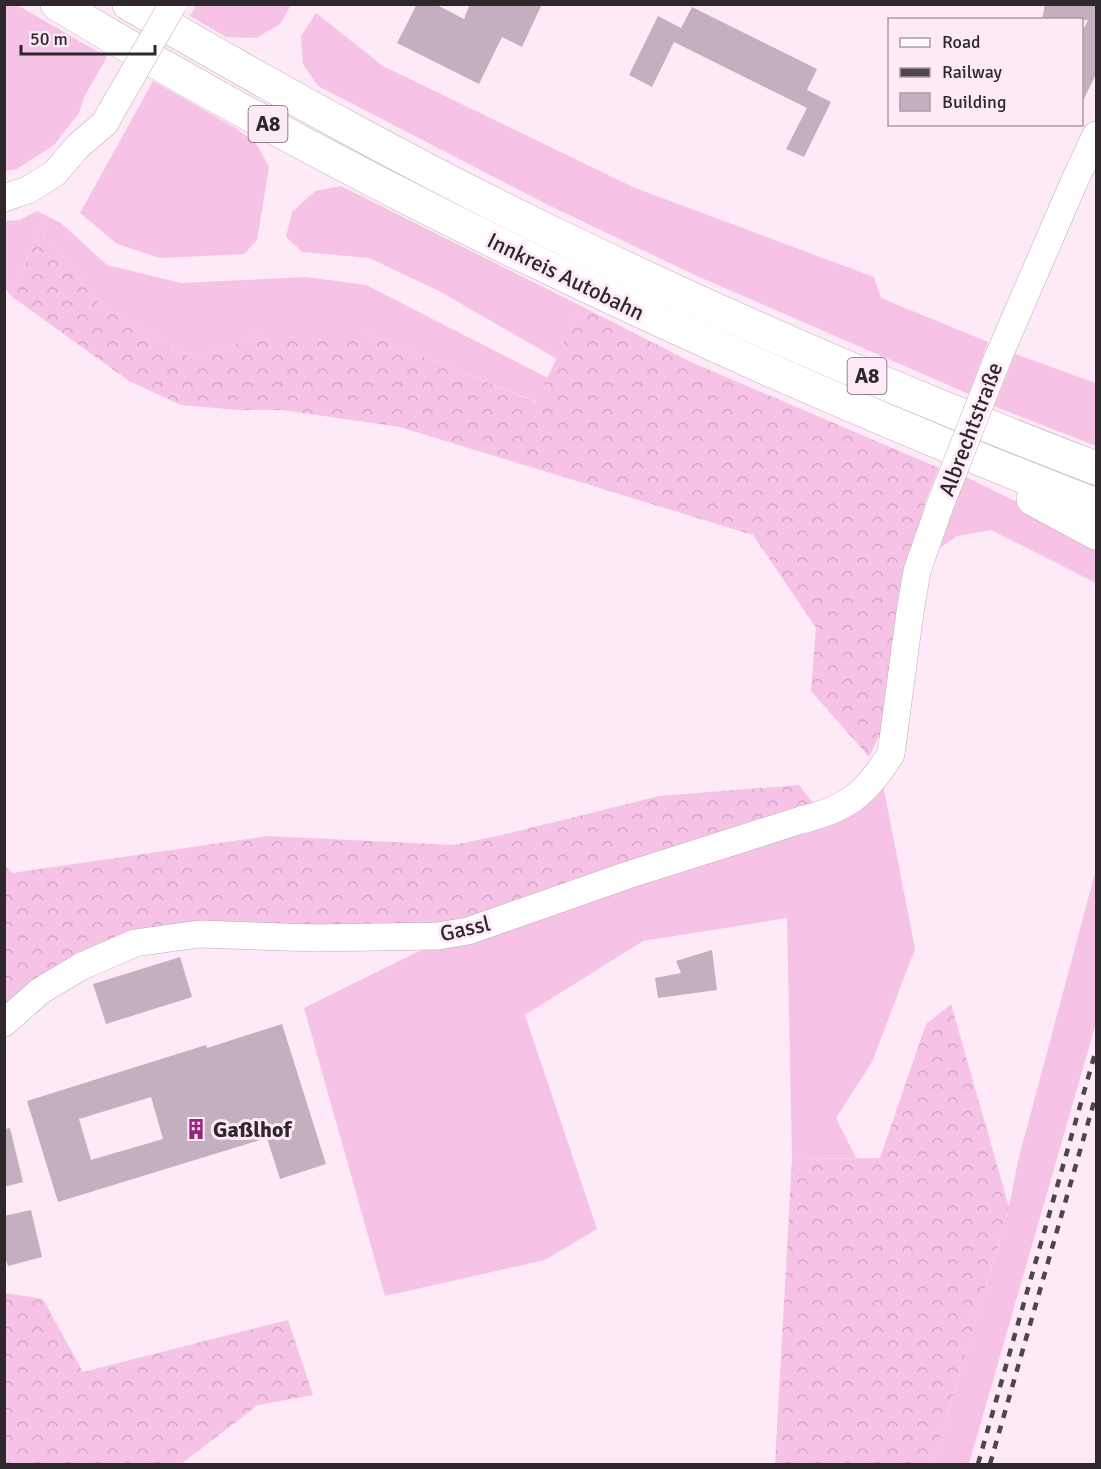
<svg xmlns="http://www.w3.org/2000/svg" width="1101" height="1469" font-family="Signika,sans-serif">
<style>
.grass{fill:#f6c3e7}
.forest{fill:url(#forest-crowns)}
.building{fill:#c3afbd;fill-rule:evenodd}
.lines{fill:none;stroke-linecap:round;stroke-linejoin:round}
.tertiary-casing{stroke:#bfabb9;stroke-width:28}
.motorway-casing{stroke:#bfabb9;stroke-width:34}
.tertiary{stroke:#fff;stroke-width:27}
.motorway{stroke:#fff;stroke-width:33}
.rail{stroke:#4f464d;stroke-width:4.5;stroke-dasharray:8 8;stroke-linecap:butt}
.tertiary-bridge-casing{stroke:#bfabb9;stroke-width:28;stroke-linecap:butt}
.tertiary-bridge{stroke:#fff;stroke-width:27}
.labels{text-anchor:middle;stroke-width:6;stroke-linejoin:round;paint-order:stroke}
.shield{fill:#fee9f7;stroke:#6c6169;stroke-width:1.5}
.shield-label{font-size:21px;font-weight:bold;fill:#2e272c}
.street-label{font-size:22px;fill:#2e272c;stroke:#fee9f7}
.poi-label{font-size:22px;font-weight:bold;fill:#2e272c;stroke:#fee9f7;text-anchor:start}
</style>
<defs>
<pattern id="forest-crowns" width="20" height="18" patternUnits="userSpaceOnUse" patternTransform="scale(1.5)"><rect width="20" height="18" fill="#f6c3e7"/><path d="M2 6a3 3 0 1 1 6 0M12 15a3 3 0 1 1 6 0" fill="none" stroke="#d3a8c6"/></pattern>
</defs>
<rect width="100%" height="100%" fill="#fee9f7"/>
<g class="grass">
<polygon points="5,4 17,5 107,57 84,97 79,113 54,145 17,169 5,171"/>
<polygon points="197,4 291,4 291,5 280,24 256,38 226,37 190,16"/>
<polygon points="316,13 383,66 635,188 874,277 881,298 988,342 969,394 697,276 546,204 318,86 303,64 301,36"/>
<polygon points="153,81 234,127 256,143 269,167 257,240 244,254 160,258 117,244 80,213"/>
<polygon points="341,186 581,306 557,359 439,291 369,258 302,252 286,237 292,212 315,191"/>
<polygon points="37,211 61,223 107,265 181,283 306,277 366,285 548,378 537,402 367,334 259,334 194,360 101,306 41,228 11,296 5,288 4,221 19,220"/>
<polygon points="1015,354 1096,383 1096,446 994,406"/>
<polygon points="966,477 1096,541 1096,583 991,530 957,536 937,550"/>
<polygon points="881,774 915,949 872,1062 836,1118 856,1158 792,1159 787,918 643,941 525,1015 597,1229 545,1260 385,1296 304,1008 417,952 544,914 672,868"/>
<polygon points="1096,869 1096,1023 969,1464 933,1464 1009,1207 1018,1161"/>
</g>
<g class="forest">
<polygon points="41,228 101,306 194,360 259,334 367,334 536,402 581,306 691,362 939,468 925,503 918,535 889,715 869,757 811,691 816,628 753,535 400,427 282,410 237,410 181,405 129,381 11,296"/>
<polygon points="799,785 813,803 504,911 433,928 184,928 5,1013 4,865 12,873 268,836 453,845 502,835 659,796"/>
<polygon points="951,1004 1009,1207 933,1464 775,1464 792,1159 880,1158 926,1024"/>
<polygon points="5,1293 43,1299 83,1372 288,1320 313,1395 258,1405 181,1464 5,1464"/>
</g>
<g class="building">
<polygon points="417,4 435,4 464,19 470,4 542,4 522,47 502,37 479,84 397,43"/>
<polygon points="1045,4 1096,4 1096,74 1082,103 1082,32 1088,20 1042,20"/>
<polygon points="692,7 817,69 807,90 831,102 804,157 786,149 807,108 674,42 652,87 629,75 658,16 681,28"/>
<polygon points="712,950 717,990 658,998 655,978 681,973 676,961"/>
<polygon points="180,957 192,997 106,1024 93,984"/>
<path d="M282,1024l44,140 -46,15 -13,-41 -209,64 -31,-101 179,-56 1,3zM151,1097l12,42 -72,21 -12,-41z"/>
<polygon points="10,1128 23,1182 4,1187 4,1129"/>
<polygon points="31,1210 42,1257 8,1266 4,1254 4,1216"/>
</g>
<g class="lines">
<defs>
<g id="tertiary">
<polyline points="4,198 28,190 55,173 78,146 105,123 111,112"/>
<polyline points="997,360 1074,182 1096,135"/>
<path d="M4,1023l36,-32 42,-25 53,-23 64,-9 116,4 123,-2 30,-5 160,-56 173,-55c46,-11 65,-26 90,-66l19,-142 7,-41 22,-63"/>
</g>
<g id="motorway">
<path d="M57,4c151,91 307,174 465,251 188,91 379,175 574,250"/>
<path d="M129,4c145,84 291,166 442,238 172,83 347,158 525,226"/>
<polyline points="1033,499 1096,533"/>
</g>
</defs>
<use href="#tertiary" class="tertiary-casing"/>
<use href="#motorway" class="motorway-casing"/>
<use href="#tertiary" class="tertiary"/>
<use href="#motorway" class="motorway"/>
<g class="rail">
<polyline points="978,1464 1096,1050"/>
<polyline points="990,1464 1096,1095"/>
</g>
<defs>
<g id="tertiary-bridge">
<polyline points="111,112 173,4"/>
<polyline points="939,508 997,360"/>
</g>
</defs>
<use href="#tertiary-bridge" class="tertiary-bridge-casing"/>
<use href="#tertiary-bridge" class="tertiary-bridge"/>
</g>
<defs>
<symbol id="building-bare" viewBox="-9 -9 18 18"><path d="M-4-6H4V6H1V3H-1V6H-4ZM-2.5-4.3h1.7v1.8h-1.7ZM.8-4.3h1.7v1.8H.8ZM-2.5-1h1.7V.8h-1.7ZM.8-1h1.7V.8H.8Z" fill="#972481" stroke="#fee9f7" stroke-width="2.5" paint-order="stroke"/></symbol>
</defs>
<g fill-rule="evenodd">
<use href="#building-bare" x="181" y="1114" width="30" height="30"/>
</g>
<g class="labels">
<g class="shield">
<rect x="248.5" y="106" width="39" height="36" rx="4.5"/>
<rect x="847.5" y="358" width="39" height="36" rx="4.5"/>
</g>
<g class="shield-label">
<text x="268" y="131">A8</text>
<text x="867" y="383">A8</text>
</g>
<g class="street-label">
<text transform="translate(566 276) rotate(26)" y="8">Innkreis Autobahn</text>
<text transform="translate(970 429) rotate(-69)" y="8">Albrechtstraße</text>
<text transform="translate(465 928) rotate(-13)" y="8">Gassl</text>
</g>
<g class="poi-label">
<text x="213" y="1137">Gaßlhof</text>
</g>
</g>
<rect width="1101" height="1469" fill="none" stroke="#2e272c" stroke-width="12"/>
<rect x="888" y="18" width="195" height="108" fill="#fee9f7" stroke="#ab9ba6" stroke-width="1.5"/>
<rect x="900" y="38" width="30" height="9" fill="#ffffff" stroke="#ab9ba6" stroke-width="1.5"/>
<text x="942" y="48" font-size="18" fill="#2e272c">Road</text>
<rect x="900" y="68" width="30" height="9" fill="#4f464d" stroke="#ab9ba6" stroke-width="1.5"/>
<text x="942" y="78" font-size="18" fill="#2e272c">Railway</text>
<rect x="900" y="93" width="30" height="18" fill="#c3afbd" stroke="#ab9ba6" stroke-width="1.5"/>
<text x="942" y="108" font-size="18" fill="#2e272c">Building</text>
<path d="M21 45v9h134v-9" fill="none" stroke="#2e272c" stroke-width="3"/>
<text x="30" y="45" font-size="18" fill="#2e272c" stroke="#fee9f7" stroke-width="4.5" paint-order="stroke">50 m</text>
</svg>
